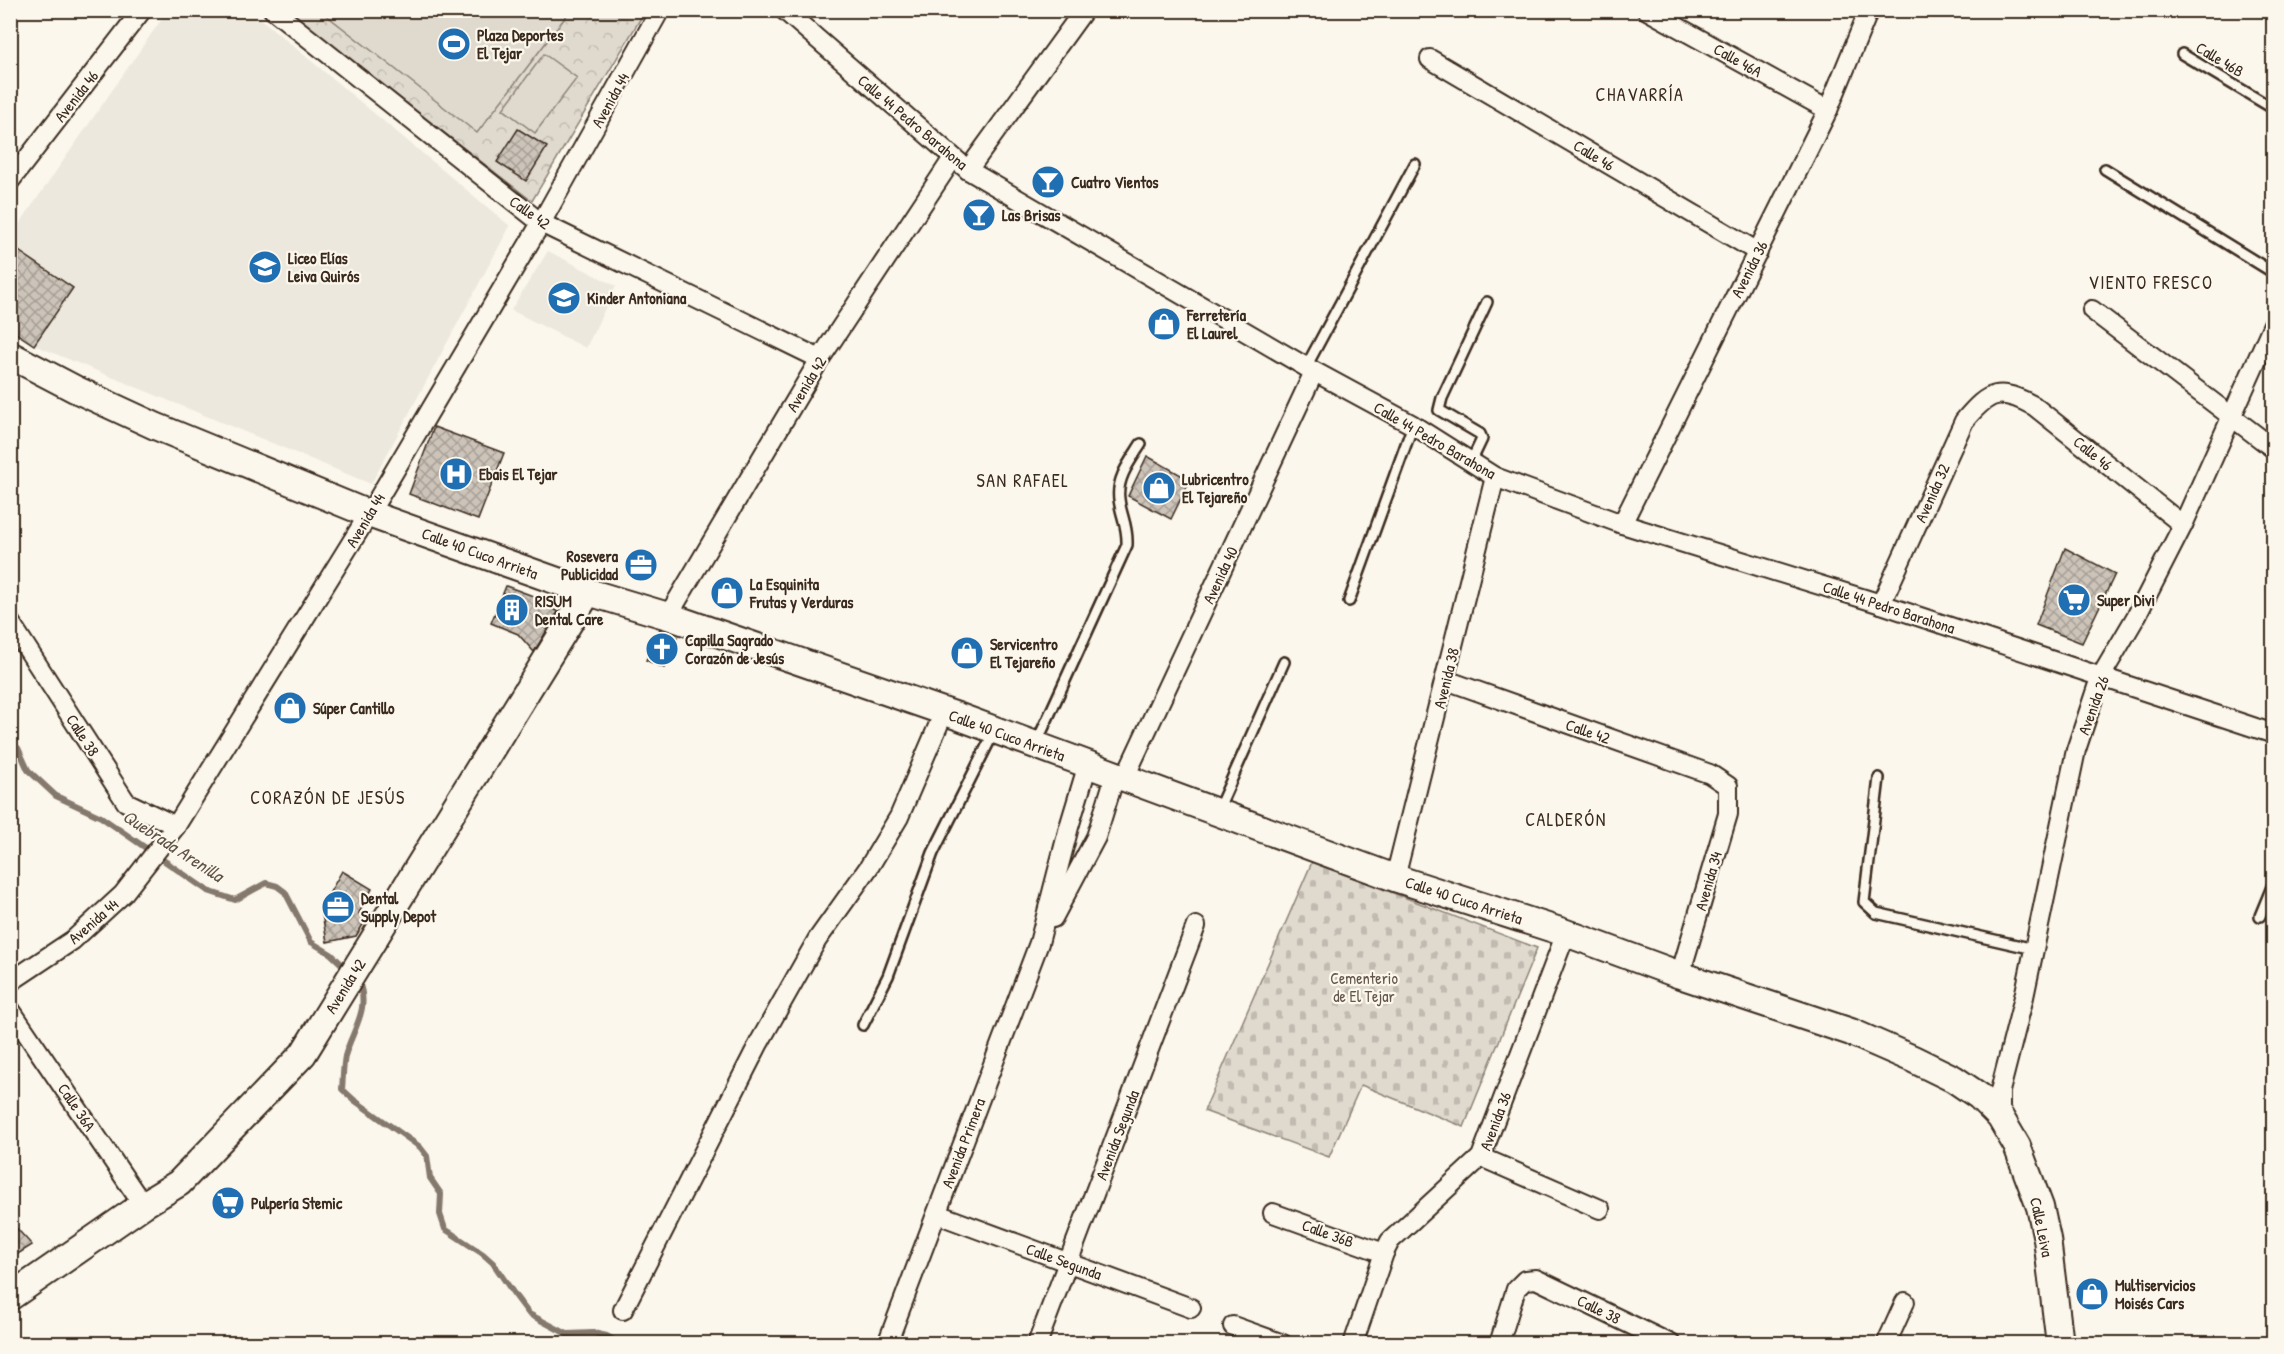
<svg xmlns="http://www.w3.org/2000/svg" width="2284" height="1354" font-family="'Patrick Hand',sans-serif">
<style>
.built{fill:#ede8dd}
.cemetery{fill:url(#cemetery-stones);stroke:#8d8276;stroke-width:1.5}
.park{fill:url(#park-crowns);stroke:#8d8276;stroke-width:1.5}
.pitch{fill:#dfd9ce;stroke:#8d8276;stroke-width:1.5}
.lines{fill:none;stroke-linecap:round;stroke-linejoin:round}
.stream{stroke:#85796d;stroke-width:6}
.building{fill:url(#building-cross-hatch);stroke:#3b2a1e;stroke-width:1.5}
.lane-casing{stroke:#3b2a1e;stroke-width:14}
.street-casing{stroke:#3b2a1e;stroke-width:22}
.secondary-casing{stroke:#3b2a1e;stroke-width:30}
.lane{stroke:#fbf7ec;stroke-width:9}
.street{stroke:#fbf7ec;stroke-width:18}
.secondary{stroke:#fbf7ec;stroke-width:26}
.labels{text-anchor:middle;stroke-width:4.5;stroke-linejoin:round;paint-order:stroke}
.poi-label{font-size:16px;font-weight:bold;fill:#3b2a1e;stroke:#fbf7ec;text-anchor:start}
.street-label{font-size:16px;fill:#3b2a1e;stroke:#fbf7ec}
.park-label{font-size:16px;fill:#64564a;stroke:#fbf7ec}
.neighbourhood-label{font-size:18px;letter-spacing:1.5px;fill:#3b2a1e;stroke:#fbf7ec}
.water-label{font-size:18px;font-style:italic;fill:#605246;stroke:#fbf7ec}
</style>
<defs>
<pattern id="cemetery-stones" width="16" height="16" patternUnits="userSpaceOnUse" patternTransform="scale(1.5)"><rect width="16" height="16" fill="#dfd9ce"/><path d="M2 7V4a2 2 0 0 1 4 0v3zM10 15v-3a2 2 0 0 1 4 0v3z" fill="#c0bab0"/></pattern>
<pattern id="park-crowns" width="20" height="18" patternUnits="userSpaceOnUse" patternTransform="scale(1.5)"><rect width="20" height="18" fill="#dfd9ce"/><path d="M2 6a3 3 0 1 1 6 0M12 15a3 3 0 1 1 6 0" fill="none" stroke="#c0bab0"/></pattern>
<pattern id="building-cross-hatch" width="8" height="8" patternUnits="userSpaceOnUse" patternTransform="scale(1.5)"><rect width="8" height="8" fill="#ccc4b9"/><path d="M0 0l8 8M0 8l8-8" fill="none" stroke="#a79f96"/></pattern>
</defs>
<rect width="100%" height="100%" fill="#fbf7ec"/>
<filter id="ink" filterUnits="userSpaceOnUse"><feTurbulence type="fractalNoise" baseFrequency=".0167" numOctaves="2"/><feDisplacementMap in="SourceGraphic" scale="12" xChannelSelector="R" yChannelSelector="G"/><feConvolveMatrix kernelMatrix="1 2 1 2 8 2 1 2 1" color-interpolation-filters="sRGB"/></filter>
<g filter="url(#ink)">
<g class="built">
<polygon points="168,10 251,11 510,226 371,484 34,345 72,288 11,245 11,236"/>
<polygon points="548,251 616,286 586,348 511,310"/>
</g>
<polygon class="cemetery" points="1312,862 1537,948 1464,1127 1361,1085 1329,1157 1204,1111"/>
<polygon class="park" points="287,11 321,11 477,132 570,11 645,11 532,201"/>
<g class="pitch">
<polygon points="321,11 321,10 570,11 477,133"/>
<polygon points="544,54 577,78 535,133 503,109"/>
</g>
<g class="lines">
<g class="stream">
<polyline points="10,743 18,748 28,770 56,796 101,817 208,891 235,900 266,883 277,886 285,892 311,942 331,954 348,970"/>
<path d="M358,980c13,29 -5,48 -13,76 -2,10 -2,22 -3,33l12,11 66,47 7,9 3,22 11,16 -1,20 5,15 38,25 10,9 21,31 15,20 38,20 26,-1 14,3 14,8"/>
</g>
</g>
<g class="building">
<polygon points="518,129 547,147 526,181 497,162"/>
<polygon points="10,245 73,288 34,345 10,329"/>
<polygon points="434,427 504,453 478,520 409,494"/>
<polygon points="1147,456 1190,480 1171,519 1128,496"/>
<polygon points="2065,548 2115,574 2082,643 2036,625"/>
<polygon points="506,586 533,596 558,612 534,652 518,634 491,623"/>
<polygon points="660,629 677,637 664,668 646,660"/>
<polygon points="342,871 372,889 359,913 367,918 356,936 327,942 321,908"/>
<polygon points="10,1221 32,1245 10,1259"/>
</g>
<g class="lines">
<defs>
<g id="lane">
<polyline points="2182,54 2274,109"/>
<polyline points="2105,169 2274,273"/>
<polyline points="1306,367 1415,164"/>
<polyline points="1471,462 1482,439 1480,434 1439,410 1442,398 1487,302"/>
<polyline points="1349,601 1413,425"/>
<path d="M1036,744l91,-199c1,-20 -6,-28 -8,-46 -3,-21 12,-39 22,-55"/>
<polyline points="1879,778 1864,902 1876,913 2034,949"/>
<polyline points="1218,810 1284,662"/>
<polyline points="2260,916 2274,882"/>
<polyline points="863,1025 888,976 933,853 994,732"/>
</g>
<g id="street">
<polyline points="273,10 541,223 820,359"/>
<polyline points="784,10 968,170 1306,367 1413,425 1495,477 1622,524 1881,604 2274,734"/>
<polyline points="1647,10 1828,110"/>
<polyline points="1430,59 1758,252"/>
<polyline points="968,170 1084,10"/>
<polyline points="10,181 142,10"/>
<polyline points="2092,310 2274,449"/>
<polyline points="1622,524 1828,110 1869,10"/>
<path d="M1881,604l83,-183c25,-30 35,-34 70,-15l149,119"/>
<polyline points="668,616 820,359 953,158"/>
<polyline points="10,622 126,802 176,826"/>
<polyline points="1446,680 1710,774 1728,786 1728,814 1680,975"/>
<polyline points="1125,777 1314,372"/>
<polyline points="1395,878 1495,477"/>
<polyline points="1053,918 1096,837 1116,773"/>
<polyline points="10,982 73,940 123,894 176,826 369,514 541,223 660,10"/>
<polyline points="10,1009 143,1205"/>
<polyline points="2000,1117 2000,1091 2024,997 2076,750 2100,678 2137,615 2183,525 2274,322"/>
<polyline points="1481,1157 1600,1209"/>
<polyline points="1273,1213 1384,1253"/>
<polyline points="937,1214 1191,1308"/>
<polyline points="623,1310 759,1043 817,940 869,867 899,817 944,712"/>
<polyline points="1233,1326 1283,1344"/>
<polyline points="887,1344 1039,943 1069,827 1088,764"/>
<polyline points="1037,1344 1196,926"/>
<polyline points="1353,1344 1384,1253 1390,1241 1481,1157 1566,933"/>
<polyline points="1499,1344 1516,1289 1525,1280 1536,1279 1671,1344"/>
<polyline points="1886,1344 1905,1302"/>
</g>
<g id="secondary">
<polyline points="10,355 75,389 155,426 369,514 588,592 668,616 957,716 1395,878 1566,933 1680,975 1851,1032 1913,1059 1954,1079 1979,1096 2000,1117 2017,1146 2040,1207 2047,1239 2060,1344"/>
<polyline points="10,1297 143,1205 179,1183 303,1054 588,592"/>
</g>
</defs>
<use href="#lane" class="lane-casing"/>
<use href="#street" class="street-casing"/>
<use href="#secondary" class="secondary-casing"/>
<use href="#lane" class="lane"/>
<use href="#street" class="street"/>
<use href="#secondary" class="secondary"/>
</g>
</g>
<defs>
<symbol id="stadium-disc" viewBox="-11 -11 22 22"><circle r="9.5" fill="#1f6fb2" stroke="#fbf7ec"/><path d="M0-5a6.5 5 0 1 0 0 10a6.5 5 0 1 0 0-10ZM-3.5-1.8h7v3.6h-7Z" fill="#fff"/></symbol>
<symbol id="bar-disc" viewBox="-11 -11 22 22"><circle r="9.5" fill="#1f6fb2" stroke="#fbf7ec"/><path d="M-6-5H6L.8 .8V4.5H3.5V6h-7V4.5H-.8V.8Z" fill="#fff"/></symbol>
<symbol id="school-disc" viewBox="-11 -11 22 22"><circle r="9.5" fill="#1f6fb2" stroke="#fbf7ec"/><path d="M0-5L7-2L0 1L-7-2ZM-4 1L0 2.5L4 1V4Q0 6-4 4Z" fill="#fff"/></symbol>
<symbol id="shop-disc" viewBox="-11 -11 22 22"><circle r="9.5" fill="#1f6fb2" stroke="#fbf7ec"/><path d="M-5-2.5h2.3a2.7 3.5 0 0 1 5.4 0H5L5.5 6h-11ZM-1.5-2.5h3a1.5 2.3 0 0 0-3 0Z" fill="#fff"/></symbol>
<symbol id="hospital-disc" viewBox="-11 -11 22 22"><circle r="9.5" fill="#1f6fb2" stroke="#fbf7ec"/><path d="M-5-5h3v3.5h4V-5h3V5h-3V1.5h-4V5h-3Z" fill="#fff"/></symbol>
<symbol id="office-disc" viewBox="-11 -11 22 22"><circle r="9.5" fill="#1f6fb2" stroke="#fbf7ec"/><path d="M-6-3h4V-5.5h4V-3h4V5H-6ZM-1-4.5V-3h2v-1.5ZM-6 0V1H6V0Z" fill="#fff"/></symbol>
<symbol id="supermarket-disc" viewBox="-11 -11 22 22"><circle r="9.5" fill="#1f6fb2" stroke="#fbf7ec"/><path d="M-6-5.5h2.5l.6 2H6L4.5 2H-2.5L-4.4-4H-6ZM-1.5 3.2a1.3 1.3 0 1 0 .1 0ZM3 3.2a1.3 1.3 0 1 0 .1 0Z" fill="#fff"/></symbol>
<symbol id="building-disc" viewBox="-11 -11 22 22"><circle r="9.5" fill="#1f6fb2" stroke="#fbf7ec"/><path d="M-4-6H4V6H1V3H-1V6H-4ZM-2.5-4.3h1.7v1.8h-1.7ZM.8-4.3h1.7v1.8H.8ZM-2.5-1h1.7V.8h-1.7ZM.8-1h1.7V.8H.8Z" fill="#fff"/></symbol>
<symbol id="church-disc" viewBox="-11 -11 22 22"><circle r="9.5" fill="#1f6fb2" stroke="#fbf7ec"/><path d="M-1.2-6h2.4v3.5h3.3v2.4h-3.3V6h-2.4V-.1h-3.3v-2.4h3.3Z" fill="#fff"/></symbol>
</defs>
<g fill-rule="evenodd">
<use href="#stadium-disc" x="435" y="25" width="38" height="38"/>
<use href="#bar-disc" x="1029" y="163" width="38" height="38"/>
<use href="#bar-disc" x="960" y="196" width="38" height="38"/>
<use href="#school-disc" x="246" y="248" width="38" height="38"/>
<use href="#school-disc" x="545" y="279" width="38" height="38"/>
<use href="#shop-disc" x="1145" y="305" width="38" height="38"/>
<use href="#hospital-disc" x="437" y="455" width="38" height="38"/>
<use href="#shop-disc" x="1140" y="469" width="38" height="38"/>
<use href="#office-disc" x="622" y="546" width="38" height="38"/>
<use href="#shop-disc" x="708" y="574" width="38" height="38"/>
<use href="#supermarket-disc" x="2055" y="581" width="38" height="38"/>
<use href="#building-disc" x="493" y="591" width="38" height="38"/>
<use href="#church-disc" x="643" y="630" width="38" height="38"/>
<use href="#shop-disc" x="948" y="634" width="38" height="38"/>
<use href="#shop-disc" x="271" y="689" width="38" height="38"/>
<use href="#office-disc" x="319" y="888" width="38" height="38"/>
<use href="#supermarket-disc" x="209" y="1184" width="38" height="38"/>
<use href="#shop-disc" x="2073" y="1275" width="38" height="38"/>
</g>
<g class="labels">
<g class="poi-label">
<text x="477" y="41">Plaza Deportes<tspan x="477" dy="18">El Tejar</tspan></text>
<text x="1071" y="188">Cuatro Vientos</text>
<text x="1002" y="221">Las Brisas</text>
<text x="288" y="264">Liceo Elías<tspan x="288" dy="18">Leiva Quirós</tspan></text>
<text x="587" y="304">Kinder Antoniana</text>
<text x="1187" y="321">Ferretería<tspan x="1187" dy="18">El Laurel</tspan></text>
<text x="479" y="480">Ebais El Tejar</text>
<text x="1182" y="485">Lubricentro<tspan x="1182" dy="18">El Tejareño</tspan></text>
<text x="618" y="562" text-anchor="end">Rosevera<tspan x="618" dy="18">Publicidad</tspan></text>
<text x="750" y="590">La Esquinita<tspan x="750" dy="18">Frutas y Verduras</tspan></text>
<text x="2097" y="606">Super Divi</text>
<text x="535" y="607">RISUM<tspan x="535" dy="18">Dental Care</tspan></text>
<text x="685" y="646">Capilla Sagrado<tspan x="685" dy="18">Corazón de Jesús</tspan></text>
<text x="990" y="650">Servicentro<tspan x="990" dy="18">El Tejareño</tspan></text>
<text x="313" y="714">Súper Cantillo</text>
<text x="361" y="904">Dental<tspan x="361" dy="18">Supply Depot</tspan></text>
<text x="251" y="1209">Pulpería Stemic</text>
<text x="2115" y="1291">Multiservicios<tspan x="2115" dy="18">Moisés Cars</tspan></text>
</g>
<g class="street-label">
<text transform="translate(2220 59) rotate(31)" y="6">Calle 46B</text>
<text transform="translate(1738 60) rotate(29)" y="6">Calle 46A</text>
<text transform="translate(76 96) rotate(-52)" y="6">Avenida 46</text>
<text transform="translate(610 100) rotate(-61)" y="6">Avenida 44</text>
<text transform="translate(913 122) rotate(40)" y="6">Calle 44 Pedro Barahona</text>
<text transform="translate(1594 155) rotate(31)" y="6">Calle 46</text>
<text transform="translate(530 212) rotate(35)" y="6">Calle 42</text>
<text transform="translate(1749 269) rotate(-63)" y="6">Avenida 36</text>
<text transform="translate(806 384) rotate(-59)" y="6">Avenida 42</text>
<text transform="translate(1435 440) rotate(30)" y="6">Calle 44 Pedro Barahona</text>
<text transform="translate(2093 453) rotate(39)" y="6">Calle 46</text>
<text transform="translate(1932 493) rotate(-66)" y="6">Avenida 32</text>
<text transform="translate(365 520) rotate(-59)" y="6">Avenida 44</text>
<text transform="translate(480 553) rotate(20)" y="6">Calle 40 Cuco Arrieta</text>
<text transform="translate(1220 575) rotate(-65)" y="6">Avenida 40</text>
<text transform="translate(1889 607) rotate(18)" y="6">Calle 44 Pedro Barahona</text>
<text transform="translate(1446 678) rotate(-76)" y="6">Avenida 38</text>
<text transform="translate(2093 705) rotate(-70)" y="6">Avenida 26</text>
<text transform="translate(1588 731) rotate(19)" y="6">Calle 42</text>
<text transform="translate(83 735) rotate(57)" y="6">Calle 38</text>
<text transform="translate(1007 735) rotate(20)" y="6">Calle 40 Cuco Arrieta</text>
<text transform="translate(1708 881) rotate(-74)" y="6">Avenida 34</text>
<text transform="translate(1464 900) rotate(18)" y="6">Calle 40 Cuco Arrieta</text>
<text transform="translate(93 921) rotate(-41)" y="6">Avenida 44</text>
<text transform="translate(345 986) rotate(-58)" y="6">Avenida 42</text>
<text transform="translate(77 1107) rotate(56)" y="6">Calle 36A</text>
<text transform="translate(1495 1121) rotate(-69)" y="6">Avenida 36</text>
<text transform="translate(1117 1135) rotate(-69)" y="6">Avenida Segunda</text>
<text transform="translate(963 1143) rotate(-69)" y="6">Avenida Primera</text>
<text transform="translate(2042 1227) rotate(78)" y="6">Calle Leiva</text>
<text transform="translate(1328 1233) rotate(20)" y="6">Calle 36B</text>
<text transform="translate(1064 1261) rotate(20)" y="6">Calle Segunda</text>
<text transform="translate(1599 1309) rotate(26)" y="6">Calle 38</text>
</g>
<g class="park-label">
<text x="1364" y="984">Cementerio<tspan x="1364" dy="18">de El Tejar</tspan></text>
</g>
<g class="neighbourhood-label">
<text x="1640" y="101">CHAVARRÍA</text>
<text x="2151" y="289">VIENTO FRESCO</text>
<text x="1023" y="487">SAN RAFAEL</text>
<text x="328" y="804">CORAZÓN DE JESÚS</text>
<text x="1566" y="826">CALDERÓN</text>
</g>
<g class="water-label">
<text transform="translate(173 846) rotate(33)" y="6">Quebrada Arenilla</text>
</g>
</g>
<rect width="2284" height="1354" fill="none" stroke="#fbf7ec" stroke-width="36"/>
<rect x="18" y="18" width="2248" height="1318" fill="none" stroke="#3b2a1e" stroke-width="2" filter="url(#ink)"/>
</svg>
